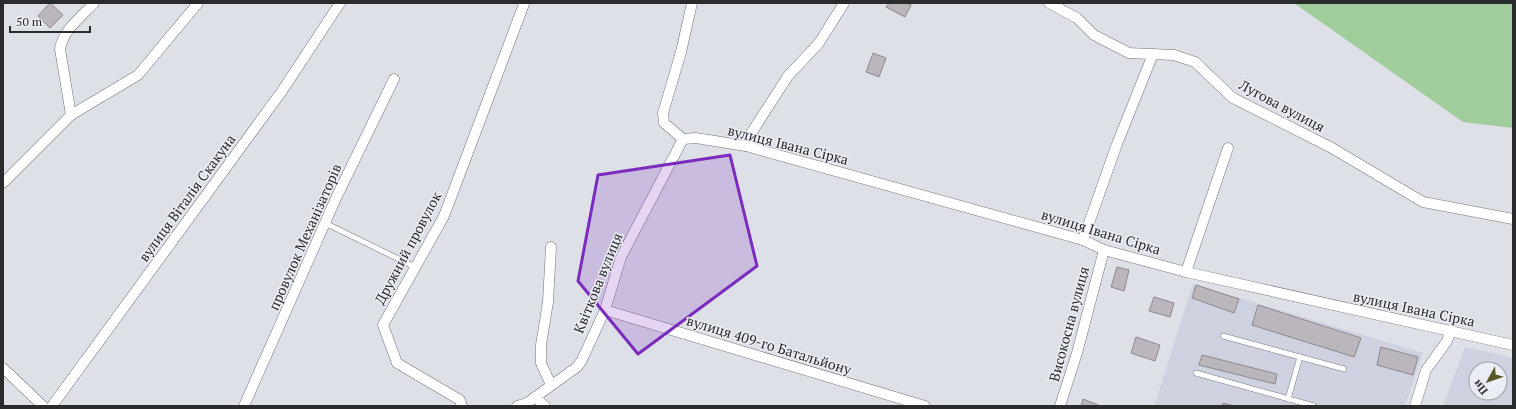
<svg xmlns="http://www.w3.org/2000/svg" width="1516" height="409" font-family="'PT Serif',serif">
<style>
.built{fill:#ced2e0;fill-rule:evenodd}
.green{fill:#a1cc9c}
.building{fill:#bab6bc;stroke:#8d888e}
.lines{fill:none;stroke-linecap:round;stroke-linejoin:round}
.lane-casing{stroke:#74767c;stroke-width:6}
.street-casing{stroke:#74767c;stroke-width:11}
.lane{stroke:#fff;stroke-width:5}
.street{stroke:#fff;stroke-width:10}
.marked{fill:#7b2cbf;fill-opacity:0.2;stroke:#7b2cbf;stroke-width:3;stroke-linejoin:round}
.labels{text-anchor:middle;stroke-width:3;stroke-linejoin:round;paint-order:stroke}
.street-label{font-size:14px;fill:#2a2b2d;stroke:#ebedf4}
</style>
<rect width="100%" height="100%" fill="#dee0e7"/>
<g class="built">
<polygon points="1193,284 1423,353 1405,406 1154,406"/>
<path d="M1465,347l48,11v48h-70zM1476,369h24v24h-24z"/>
</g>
<polygon class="green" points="1294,3 1513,3 1513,128 1463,122"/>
<g class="building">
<polygon points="50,3 63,15 50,28 38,16"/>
<polygon points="889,3 907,3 911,5 905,17 886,7"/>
<polygon points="873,53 886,58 879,77 866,72"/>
<polygon points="1117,267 1129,270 1124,291 1111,287"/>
<polygon points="1196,285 1239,299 1234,313 1192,298"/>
<polygon points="1154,297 1174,303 1170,317 1149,311"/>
<polygon points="1258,305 1361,338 1354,357 1252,325"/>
<polygon points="1136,337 1160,345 1155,361 1131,353"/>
<polygon points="1381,347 1418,357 1413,375 1377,365"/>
<polygon points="1202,355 1277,374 1275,384 1199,365"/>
<polygon points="1083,399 1098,405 1097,406 1081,406"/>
<polygon points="1223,403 1234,406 1222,406"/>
</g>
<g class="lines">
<defs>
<g id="lane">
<polyline points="325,223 415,267"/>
<polyline points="1223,336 1344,369"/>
<polyline points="1196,373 1314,406"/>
<polyline points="1288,399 1300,357"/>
</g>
<g id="street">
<polyline points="1049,3 1077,18 1094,35 1129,53 1174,55 1195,62 1233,98 1332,148 1423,202 1513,219"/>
<path d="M71,115l-11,-66c3,-19 21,-32 34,-46"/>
<polyline points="683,139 696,138 746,146 1083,240 1104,250 1186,272 1513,345"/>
<polyline points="683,139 664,123 663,113 681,52 692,3"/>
<polyline points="746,146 750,135 788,76 819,43 844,3"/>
<polyline points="3,183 71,115 138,75 198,3"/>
<polyline points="1083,240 1117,144 1153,54"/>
<polyline points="1186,272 1228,148"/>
<polyline points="605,310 925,406"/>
<polyline points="3,368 43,406"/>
<polyline points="551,385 541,363 541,345 548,302 551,247"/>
<polyline points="535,397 545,406"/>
<polyline points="52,406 282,91 340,3"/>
<polyline points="244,406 336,198 394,79"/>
<polyline points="462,406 460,400 397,363 383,325 444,216 524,4"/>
<polyline points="517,406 527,403 577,367 582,360 605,310 621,257 683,139"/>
<polyline points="1060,406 1077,353 1104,250"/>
<polyline points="1415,406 1426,370 1447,341 1451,330"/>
</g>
</defs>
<use href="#lane" class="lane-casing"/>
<use href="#street" class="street-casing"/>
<use href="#lane" class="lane"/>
<use href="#street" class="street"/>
</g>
<path class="marked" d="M730,155l27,111 -119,88 -60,-73 20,-106z"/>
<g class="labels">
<g class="street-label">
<text transform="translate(1282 106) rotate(28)" y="5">Лугова вулиця</text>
<text transform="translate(788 145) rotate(14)" y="5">вулиця Івана Сірка</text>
<text transform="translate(187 198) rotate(-54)" y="5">вулиця Віталія Скакуна</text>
<text transform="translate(1101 232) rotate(17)" y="5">вулиця Івана Сірка</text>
<text transform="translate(305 237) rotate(-66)" y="5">провулок Механізаторів</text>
<text transform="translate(408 248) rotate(-62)" y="5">Дружний провулок</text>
<text transform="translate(598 283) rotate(-68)" y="5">Квіткова вулиця</text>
<text transform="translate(1414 309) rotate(12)" y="5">вулиця Івана Сірка</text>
<text transform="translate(1069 324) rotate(-75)" y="5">Високосна вулиця</text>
<text transform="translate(769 345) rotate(17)" y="5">вулиця 409-го Батальйону</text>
</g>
</g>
<rect width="1516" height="409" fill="none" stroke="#2a2b2d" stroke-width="8"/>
<g transform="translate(1488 381) rotate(230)"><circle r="19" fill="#ebedf4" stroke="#9e9fa4"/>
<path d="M0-3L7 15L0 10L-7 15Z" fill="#595825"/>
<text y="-6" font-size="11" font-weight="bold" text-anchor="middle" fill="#2a2b2d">Пн</text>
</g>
<path d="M10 26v6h80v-6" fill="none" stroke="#2a2b2d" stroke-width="2"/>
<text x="16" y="26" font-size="12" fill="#2a2b2d" stroke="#ebedf4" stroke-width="3" paint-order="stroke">50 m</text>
</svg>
